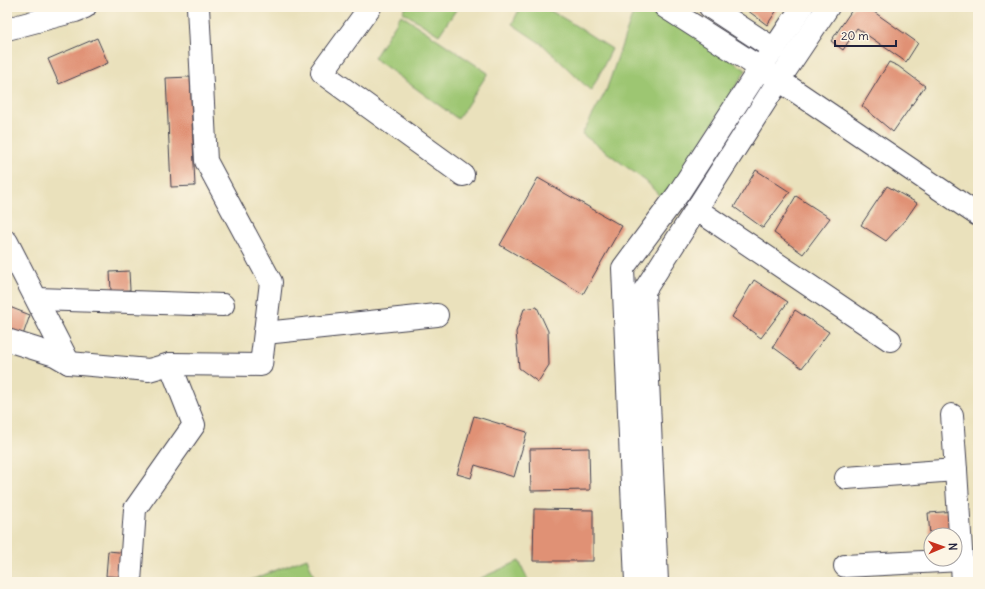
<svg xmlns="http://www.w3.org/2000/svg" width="985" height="589" font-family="Delius,sans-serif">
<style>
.green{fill:#9dc672;stroke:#607456}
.building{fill:#e09175}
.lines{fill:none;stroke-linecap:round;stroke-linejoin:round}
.minor-casing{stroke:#403f4e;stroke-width:24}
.tertiary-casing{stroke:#403f4e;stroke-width:24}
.minor{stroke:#fff;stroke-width:22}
.tertiary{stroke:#fff;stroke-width:22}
</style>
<rect width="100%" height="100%" fill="#fcf5e5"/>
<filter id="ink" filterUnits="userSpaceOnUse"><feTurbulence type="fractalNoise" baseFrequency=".025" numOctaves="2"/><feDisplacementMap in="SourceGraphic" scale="8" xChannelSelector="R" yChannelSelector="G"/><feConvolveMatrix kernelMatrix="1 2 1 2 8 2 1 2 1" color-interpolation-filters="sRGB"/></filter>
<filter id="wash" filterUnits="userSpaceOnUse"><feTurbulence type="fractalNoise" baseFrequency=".012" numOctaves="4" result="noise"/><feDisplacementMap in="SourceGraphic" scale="16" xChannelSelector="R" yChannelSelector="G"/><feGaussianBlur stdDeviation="0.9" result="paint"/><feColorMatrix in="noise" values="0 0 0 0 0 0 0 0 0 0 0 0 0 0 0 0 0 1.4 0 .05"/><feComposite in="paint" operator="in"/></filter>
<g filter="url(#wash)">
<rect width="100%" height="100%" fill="#eae1bc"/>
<g class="green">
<polygon points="406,7 458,7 439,35 403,12"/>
<polygon points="535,7 544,7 570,22 612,49 591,91 543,45 512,24 519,10"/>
<polygon points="635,7 651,7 746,70 665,202 647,182 582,134 606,91"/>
<polygon points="401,15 488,73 458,119 374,58"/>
<polygon points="307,558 316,582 246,582"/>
<polygon points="519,561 529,582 472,582"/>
</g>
<g id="blocks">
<g class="building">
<polygon points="743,7 779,7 767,25"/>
<polygon points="854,7 867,7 918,43 906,62 857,28 843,50 831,41"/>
<polygon points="97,38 108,63 59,84 48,59"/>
<polygon points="889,62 898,66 925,86 893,132 862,106"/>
<polygon points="190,77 195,186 171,187 166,78"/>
<polygon points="756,170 790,192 763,228 734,207"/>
<polygon points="538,178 622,226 583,294 500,245"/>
<polygon points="887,186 917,203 906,219 886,241 861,225"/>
<polygon points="796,196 830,218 803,254 774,233"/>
<polygon points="129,271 130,290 111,291 110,272"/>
<polygon points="754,280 788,302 761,338 732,317"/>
<polygon points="7,306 30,315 22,338 7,332"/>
<polygon points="537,307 548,331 549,365 538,382 519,368 516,332 524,309"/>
<polygon points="795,310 829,332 802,368 773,347"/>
<polygon points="474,416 527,432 514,477 475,465 471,478 457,474"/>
<polygon points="589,448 590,490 531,491 530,449"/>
<polygon points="534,509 593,510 593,561 533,561"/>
<polygon points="956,511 955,535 930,535 928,513"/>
<polygon points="108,551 129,553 127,577 106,576"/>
</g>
</g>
</g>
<g filter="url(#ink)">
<use href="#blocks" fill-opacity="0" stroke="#403f4e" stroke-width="1"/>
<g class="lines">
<defs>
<g id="minor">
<polyline points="370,7 322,73 463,175"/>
<polyline points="665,7 779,80 978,215"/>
<polyline points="710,7 774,49"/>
<polyline points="696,209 890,340"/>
<polyline points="7,242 69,363"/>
<polyline points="37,299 223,305"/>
<polyline points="265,333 437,315"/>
<polyline points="7,340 55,355 69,363 149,370 170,364 261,365 271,282 206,161 198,7"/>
<polyline points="952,415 956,470 963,582"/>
<polyline points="846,478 956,470"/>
<polyline points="845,566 961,560"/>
<polyline points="130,582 135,509 194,425 170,364"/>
<polyline points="636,582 623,268 678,194 760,68 774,49 802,7"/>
<polyline points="657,582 644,291 779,80 828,7"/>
</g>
<polyline id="tertiary" points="7,29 75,11 85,7"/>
</defs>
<use href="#minor" class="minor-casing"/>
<use href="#tertiary" class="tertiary-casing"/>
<use href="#minor" class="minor"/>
<use href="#tertiary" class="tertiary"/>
</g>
</g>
<rect width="985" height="589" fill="none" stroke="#fcf5e5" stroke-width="24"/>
<g transform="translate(943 547) rotate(88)"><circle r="19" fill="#fcf5e5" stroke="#a5a1a1"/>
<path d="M0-3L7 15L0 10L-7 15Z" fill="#c8321e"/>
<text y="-6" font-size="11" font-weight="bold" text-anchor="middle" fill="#22223b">N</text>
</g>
<path d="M835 40v6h61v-6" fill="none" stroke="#22223b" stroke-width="2"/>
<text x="841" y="40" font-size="12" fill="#22223b" stroke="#fcf5e5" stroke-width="3" paint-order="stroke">20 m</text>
</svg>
